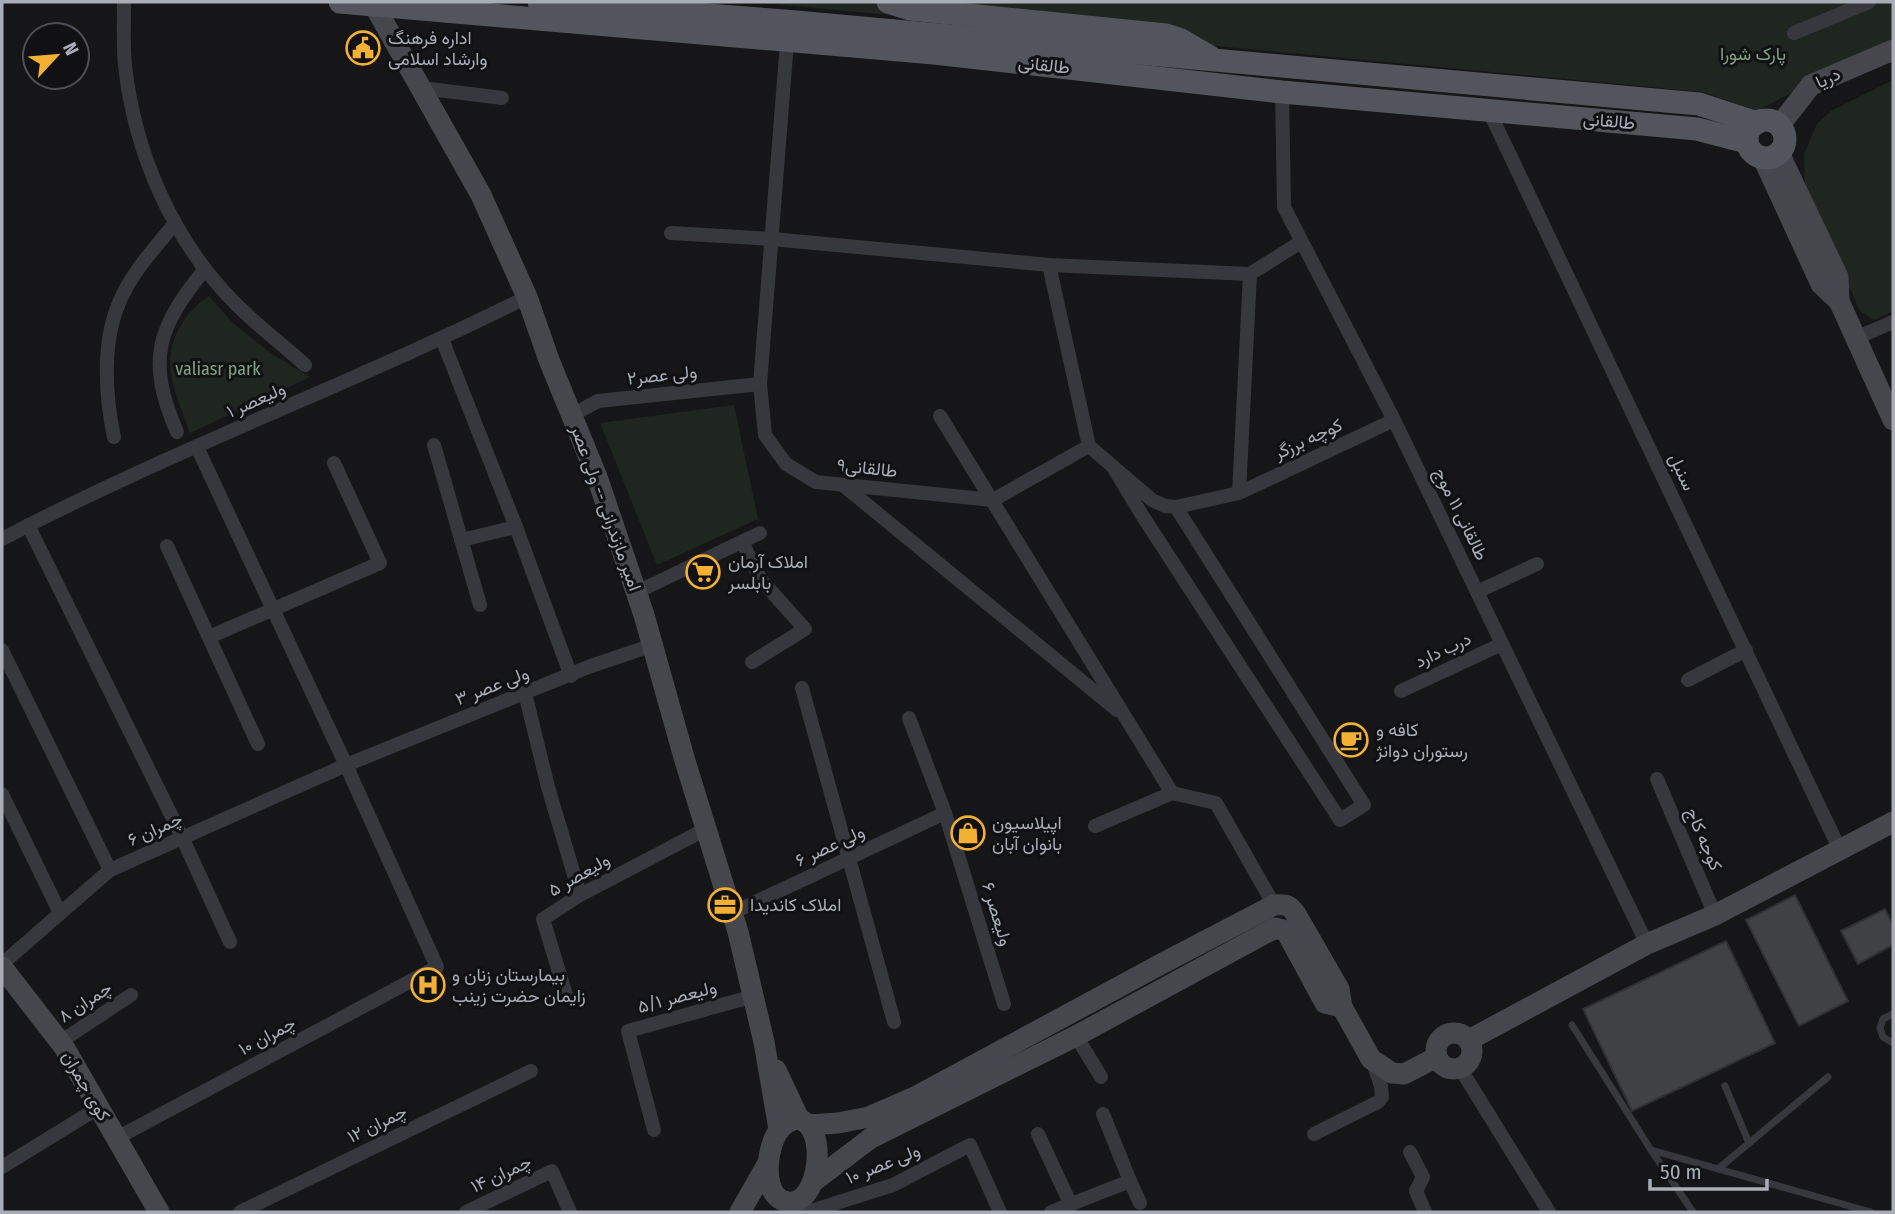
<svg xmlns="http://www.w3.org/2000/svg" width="1895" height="1214" font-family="'Fira Sans Condensed',Vazirmatn,sans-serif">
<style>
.green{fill:#1e261f}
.building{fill:#404145;stroke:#303034;stroke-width:2}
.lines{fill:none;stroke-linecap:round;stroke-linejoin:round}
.lane{stroke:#37383d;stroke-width:7}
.street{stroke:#37383d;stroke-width:14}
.secondary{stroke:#45474d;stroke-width:21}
.primary{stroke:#53555c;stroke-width:23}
.labels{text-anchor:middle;stroke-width:6;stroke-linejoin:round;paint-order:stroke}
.poi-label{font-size:18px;fill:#a8adb8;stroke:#111113;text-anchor:start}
.park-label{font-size:18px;fill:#7fa381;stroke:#111113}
.street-label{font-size:18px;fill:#a8adb8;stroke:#111113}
</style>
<rect width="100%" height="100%" fill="#161618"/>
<g class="green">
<polygon points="751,2 1893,2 1893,40 1757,111 1703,92"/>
<polygon points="1893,80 1893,311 1874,320 1860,311 1805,191 1804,154 1817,124 1831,111"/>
<path d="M209,296l23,26 37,30 41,25 -120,56c-6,-17 -20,-50 -20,-68 0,-29 16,-54 39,-69z"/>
<polygon points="734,405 758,519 657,565 600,423"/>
</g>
<g class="building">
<polygon points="1795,895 1848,1001 1799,1026 1746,920"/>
<polygon points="1885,909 1893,925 1893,945 1858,964 1841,931"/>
<polygon points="1726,941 1775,1043 1632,1111 1583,1009"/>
</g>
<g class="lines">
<g class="lane">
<polyline points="1893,1014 1883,1019 1880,1028 1883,1037 1893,1043"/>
<polyline points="1572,1025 1651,1150 1693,1212"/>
<polyline points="1725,1086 1749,1143"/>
<polyline points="1651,1150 1871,1212"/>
<polyline points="1718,1169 1828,1077"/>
</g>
<g class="street">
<path d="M124,2c0,21 -1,43 1,64 10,87 47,173 108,235 22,23 49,43 72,64"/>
<polyline points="1794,33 1869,2"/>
<polyline points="787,42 760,384 765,435 786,464 816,482 993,500"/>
<polyline points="422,88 502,98"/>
<polyline points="1282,92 1284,207 1394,420 1647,944"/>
<polyline points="1489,111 1840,850"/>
<polyline points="671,233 772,239 1049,265 1250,274 1301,242"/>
<polyline points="1049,265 1089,446 1152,500 1165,506 1176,507 1239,493 1394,420"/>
<polyline points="1856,338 1893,322"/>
<polyline points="442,339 516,527 571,676"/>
<polyline points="572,415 598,401 760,384"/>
<polyline points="940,416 1172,793"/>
<path d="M177,432c-31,-72 -20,-104 28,-163"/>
<path d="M114,437c-9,-42 -12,-94 5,-134 12,-30 36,-55 56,-80"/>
<polyline points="434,445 480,605"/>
<polyline points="1113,467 1142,515 1340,820 1364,805 1176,507"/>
<polyline points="843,485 1117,710"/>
<polyline points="1239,493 1250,274"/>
<polyline points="993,500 1089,446"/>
<polyline points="28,525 182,837 230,942"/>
<path d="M2,539c171,-90 353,-156 525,-242"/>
<polyline points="461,540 516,527"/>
<polyline points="742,542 761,580 805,629 752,662"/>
<polyline points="167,546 258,744"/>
<polyline points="637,592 760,533"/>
<polyline points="1477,592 1537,564"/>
<polyline points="209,637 380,563 334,463"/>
<polyline points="2,650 110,870"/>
<polyline points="1688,680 1746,650"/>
<polyline points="802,688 894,1022"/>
<polyline points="1401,691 1502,644"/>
<polyline points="525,693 548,787 580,895"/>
<polyline points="909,718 945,813 1004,1004"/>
<polyline points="1657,779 1715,915"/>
<polyline points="2,794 60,913"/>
<polyline points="1095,826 1172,793 1216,803 1274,905"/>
<polyline points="732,913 945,813"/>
<polyline points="2,964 110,870 346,765 591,666 653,645"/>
<polyline points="566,995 543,919 580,895 706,829"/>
<polyline points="1076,1036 1101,1077"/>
<polyline points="60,1042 131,995"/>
<polyline points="1460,1068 1549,1212"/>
<polyline points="654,1130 628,1031 754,996"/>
<polyline points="1038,1134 1071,1205"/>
<polyline points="1314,1134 1378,1102 1382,1097 1381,1086 1372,1060"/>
<polyline points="115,1139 437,967 346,765 197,447"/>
<polyline points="1410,1152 1423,1177 1416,1191 1425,1212"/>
<polyline points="2,1167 98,1108"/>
<polyline points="1130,1181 1140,1203"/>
<polyline points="240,1212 531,1071"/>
<polyline points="466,1212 552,1171 570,1212"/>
<polyline points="808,1212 893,1185 970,1145 1000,1212"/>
<polyline points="1051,1212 1130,1181 1103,1114"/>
</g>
<g class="secondary">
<polyline points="374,2 374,5 481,195 527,297 549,360 597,477 644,615 685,761 738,932 764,1042 779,1129"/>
<polyline points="1779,126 1811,85 1893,50"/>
<polyline points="1779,153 1838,277 1839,301 1893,420"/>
<polyline points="1763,158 1821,284 1839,301"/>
<polyline points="2,967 64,1047 159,1212"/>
<circle cx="1454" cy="1051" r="18"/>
<polyline points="1469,1040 1647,944 1715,915 1893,822"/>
<polyline points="776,1070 799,1119"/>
<path d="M795,1119c36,0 25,95 -11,82 -24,-8 -17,-59 -3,-73 4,-5 9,-7 14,-9z"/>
<path d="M809,1125l29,-2 31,-6 46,-20 248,-134 111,-58c13,-1 16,0 23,11l42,73 3,18 29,52 21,14 12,1 33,-17"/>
<polyline points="813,1182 871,1138 1076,1036 1275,928 1286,931 1325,1003 1342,1007"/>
<polyline points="740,1212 768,1163"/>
</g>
<g class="primary">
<polyline points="340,2 934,53 1282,92 1697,129 1747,142"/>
<polyline points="539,2 785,21 1699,104 1757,123"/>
<polyline points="888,2 910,9 1166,35 1181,40 1210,57"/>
<circle cx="1766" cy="139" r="19"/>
</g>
</g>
<defs>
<symbol id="civic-ring" viewBox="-11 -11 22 22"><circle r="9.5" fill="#111113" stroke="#f2b134" stroke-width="1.5"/><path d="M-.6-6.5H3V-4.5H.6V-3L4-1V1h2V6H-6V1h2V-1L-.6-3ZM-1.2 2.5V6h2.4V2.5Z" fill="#f2b134"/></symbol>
<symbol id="supermarket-ring" viewBox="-11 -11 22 22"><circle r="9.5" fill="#111113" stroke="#f2b134" stroke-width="1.5"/><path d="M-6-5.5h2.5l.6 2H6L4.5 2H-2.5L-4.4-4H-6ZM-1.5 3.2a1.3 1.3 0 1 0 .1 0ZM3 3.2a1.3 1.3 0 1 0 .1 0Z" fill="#f2b134"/></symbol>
<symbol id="cafe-ring" viewBox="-11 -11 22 22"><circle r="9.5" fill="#111113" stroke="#f2b134" stroke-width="1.5"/><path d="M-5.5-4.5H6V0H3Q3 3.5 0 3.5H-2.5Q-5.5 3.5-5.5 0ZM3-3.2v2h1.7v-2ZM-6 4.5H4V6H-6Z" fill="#f2b134"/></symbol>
<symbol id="shop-ring" viewBox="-11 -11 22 22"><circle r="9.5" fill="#111113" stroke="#f2b134" stroke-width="1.5"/><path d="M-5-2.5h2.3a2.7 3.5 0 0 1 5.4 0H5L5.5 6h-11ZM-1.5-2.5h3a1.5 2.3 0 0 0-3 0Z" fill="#f2b134"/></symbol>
<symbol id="office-ring" viewBox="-11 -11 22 22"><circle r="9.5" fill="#111113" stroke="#f2b134" stroke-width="1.5"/><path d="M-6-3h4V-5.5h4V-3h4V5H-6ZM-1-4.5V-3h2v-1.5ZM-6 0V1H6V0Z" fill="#f2b134"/></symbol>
<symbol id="hospital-ring" viewBox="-11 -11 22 22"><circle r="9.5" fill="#111113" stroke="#f2b134" stroke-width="1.5"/><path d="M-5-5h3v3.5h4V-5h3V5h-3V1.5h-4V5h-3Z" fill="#f2b134"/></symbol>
</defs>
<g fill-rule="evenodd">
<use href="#civic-ring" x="344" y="29" width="38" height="38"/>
<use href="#supermarket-ring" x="684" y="553" width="38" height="38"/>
<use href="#cafe-ring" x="1332" y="721" width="38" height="38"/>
<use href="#shop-ring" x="949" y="814" width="38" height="38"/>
<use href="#office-ring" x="706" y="886" width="38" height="38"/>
<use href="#hospital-ring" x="409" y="966" width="38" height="38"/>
</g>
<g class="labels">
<g class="poi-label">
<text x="388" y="44">اداره فرهنگ<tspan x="388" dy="21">وارشاد اسلامی</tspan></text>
<text x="728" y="568">املاک آرمان<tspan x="728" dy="21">بابلسر</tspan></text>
<text x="1376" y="736">کافه و<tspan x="1376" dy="21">رستوران دوانژ</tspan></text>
<text x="992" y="829">اپیلاسیون<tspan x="992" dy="21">بانوان آبان</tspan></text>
<text x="750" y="911">املاک کاندیدا</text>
<text x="452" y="981">بیمارستان زنان و<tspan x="452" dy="21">زایمان حضرت زینب</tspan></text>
</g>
<g class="park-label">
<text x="1753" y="60">پارک شورا</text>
<text x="218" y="375">valiasr park</text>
</g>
<g class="street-label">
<text transform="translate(1044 65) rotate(6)" y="6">طالقانی</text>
<text transform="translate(1828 78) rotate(-25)" y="6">دریا</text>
<text transform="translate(1609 121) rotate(5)" y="6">طالقانی</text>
<text transform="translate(662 375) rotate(-6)" y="6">ولی عصر۲</text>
<text transform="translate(256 400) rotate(-24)" y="6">ولیعصر ۱</text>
<text transform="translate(1308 439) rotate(-25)" y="6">کوچه برزگر</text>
<text transform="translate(867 468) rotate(6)" y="6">طالقانی۹</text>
<text transform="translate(1682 472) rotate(65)" y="6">سنبل</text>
<text transform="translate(606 508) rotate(70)" y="6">امیر مازندرانی -- ولی عصر</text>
<text transform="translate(1461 514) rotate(64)" y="6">طالقانی ۱۱ موج</text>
<text transform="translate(1443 650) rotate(-25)" y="6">درب دارد</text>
<text transform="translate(492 686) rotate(-21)" y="6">ولی عصر ۳</text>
<text transform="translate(155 829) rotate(-24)" y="6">چمران ۶</text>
<text transform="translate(1704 839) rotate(67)" y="6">کوجه کاج</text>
<text transform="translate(830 846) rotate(-25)" y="6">ولی عصر ۶</text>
<text transform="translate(579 875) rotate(-30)" y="6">ولیعصر ۵</text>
<text transform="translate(997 914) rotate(73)" y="6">ولیعصر ۶</text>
<text transform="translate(677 997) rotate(-15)" y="6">ولیعصر ۵/۱</text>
<text transform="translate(85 1002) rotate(-33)" y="6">چمران ۸</text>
<text transform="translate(267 1036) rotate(-28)" y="6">چمران ۱۰</text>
<text transform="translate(86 1086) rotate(60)" y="6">کوی چمران</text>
<text transform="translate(377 1124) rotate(-26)" y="6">چمران ۱۲</text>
<text transform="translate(883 1164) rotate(-22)" y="6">ولی عصر ۱۰</text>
<text transform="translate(501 1174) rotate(-25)" y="6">چمران ۱۴</text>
</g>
</g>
<rect width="1895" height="1214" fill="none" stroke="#a8adb8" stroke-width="7"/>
<g transform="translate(56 56) rotate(64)"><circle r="33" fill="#111113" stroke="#4d4f55" stroke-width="2"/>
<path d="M0-5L12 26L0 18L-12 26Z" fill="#f2b134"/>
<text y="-10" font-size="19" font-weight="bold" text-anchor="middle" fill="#a8adb8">N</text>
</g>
<path d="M1650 1179v10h117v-10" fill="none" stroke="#a8adb8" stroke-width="3.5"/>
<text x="1660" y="1179" font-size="21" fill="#a8adb8" stroke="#111113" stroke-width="5" paint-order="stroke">50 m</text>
</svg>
